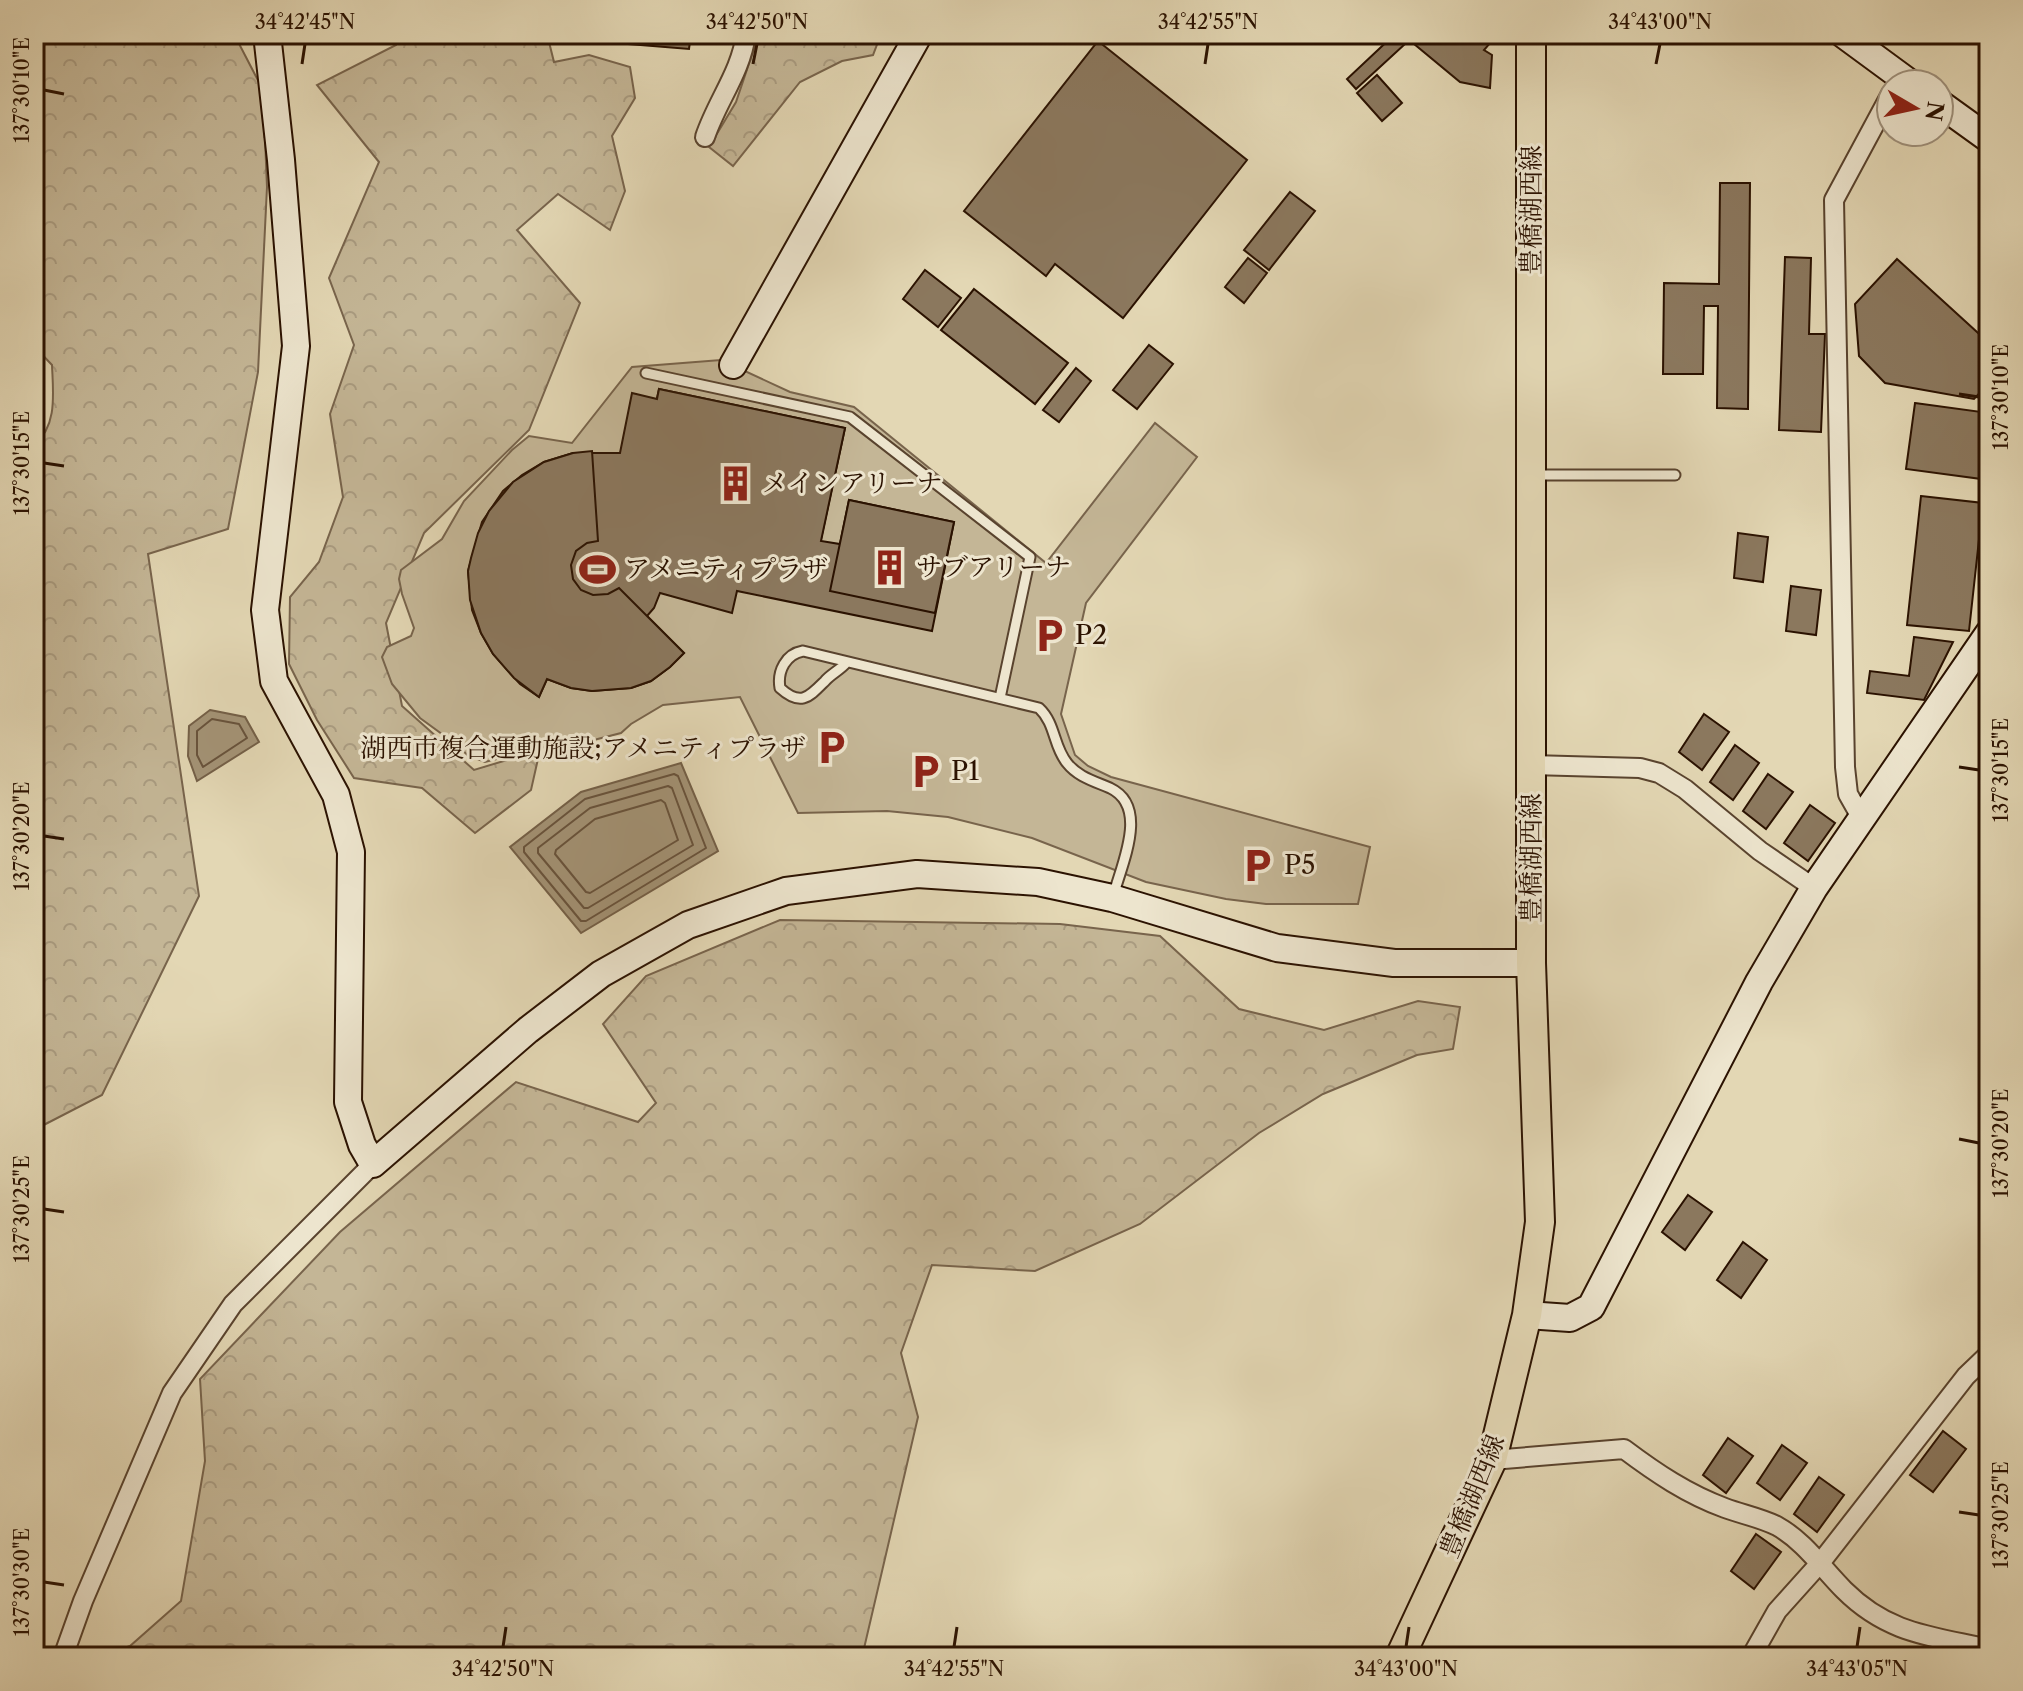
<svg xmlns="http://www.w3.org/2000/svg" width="2023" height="1691" font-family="'Libre Caslon Text','Noto Serif JP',serif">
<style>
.forest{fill:url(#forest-crowns);stroke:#78644c;stroke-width:2}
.garden{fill:#c4b696;stroke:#78644c;stroke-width:2}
.water{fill:#a49477;stroke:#746048;stroke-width:2}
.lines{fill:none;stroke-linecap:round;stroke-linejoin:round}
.shore{stroke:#68533c;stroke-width:2}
.building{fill:#8b785e;stroke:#2b1201;stroke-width:2}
.lane-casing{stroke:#59432e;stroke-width:13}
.street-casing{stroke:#59432e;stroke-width:22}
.secondary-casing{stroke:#2b1201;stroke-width:30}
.primary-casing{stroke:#2b1201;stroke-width:32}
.lane{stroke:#ede5ce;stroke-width:9}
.street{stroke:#ede5ce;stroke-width:18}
.secondary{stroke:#ede5ce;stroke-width:26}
.primary{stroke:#e3d7b4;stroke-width:28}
.ticks{fill:none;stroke:#2b1201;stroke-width:3}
.labels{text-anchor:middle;stroke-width:6;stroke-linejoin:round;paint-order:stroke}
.street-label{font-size:26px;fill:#2b1201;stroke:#ede5ce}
.poi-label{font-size:26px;fill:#2b1201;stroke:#ede5ce;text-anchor:start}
.neatline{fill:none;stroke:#2b1201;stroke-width:3}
.ticks-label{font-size:20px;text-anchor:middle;fill:#2b1201}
</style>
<defs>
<pattern id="forest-crowns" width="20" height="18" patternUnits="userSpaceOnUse" patternTransform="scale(2)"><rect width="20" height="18" fill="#c4b696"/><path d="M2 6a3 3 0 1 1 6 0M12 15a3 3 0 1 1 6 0" fill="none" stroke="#a99b80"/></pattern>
</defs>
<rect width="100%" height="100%" fill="#e3d7b4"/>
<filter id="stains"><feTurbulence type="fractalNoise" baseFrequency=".0025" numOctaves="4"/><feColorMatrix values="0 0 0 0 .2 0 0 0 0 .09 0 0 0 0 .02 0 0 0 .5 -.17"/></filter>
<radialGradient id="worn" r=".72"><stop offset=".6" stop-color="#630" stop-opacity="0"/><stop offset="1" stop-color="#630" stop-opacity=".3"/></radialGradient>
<g class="forest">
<path d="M34,34h200l29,56 4,97 -9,185 -30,157 -80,25 51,342 -97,199 -68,35v-685c24,-19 19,-53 18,-80l-18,-19z"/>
<polygon points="400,34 547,34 554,62 589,55 630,67 635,98 612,136 625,191 610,230 558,194 517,230 580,303 529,430 424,533 386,623 402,706 474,770 540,750 531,790 475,833 422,788 354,778 317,720 289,664 290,597 319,562 343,497 330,414 354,345 329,278 379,162 317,85 396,45"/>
<polygon points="759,34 881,34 873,55 842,61 800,82 733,166 709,147 736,102"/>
<polygon points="780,920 1060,924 1160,936 1239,1009 1324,1030 1418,1001 1460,1007 1453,1049 1417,1055 1323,1094 1259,1133 1140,1224 1035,1271 932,1265 901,1353 918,1417 862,1657 99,1657 130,1646 181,1601 205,1461 200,1379 340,1232 516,1082 638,1122 656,1103 603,1024 646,976"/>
</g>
<polygon class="garden" points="721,360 790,392 854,407 1046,563 1155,423 1197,457 1086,603 1061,714 1075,755 1088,766 1111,777 1370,847 1358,904 1266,904 1226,899 1146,882 1032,838 948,817 887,811 798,813 740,697 663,705 631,724 621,733 586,742 569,741 485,762 467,755 461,748 420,718 392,684 382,657 387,647 411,636 414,628 402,594 399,579 401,570 442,539 464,501 512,450 529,436 572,443 632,367"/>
<g class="water">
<polygon points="210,710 245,717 259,742 197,781 188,756 189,726"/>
<polygon points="681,763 718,851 581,933 510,847 581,792"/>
</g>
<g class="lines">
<g class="shore">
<polygon points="212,719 239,724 247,738 203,767 197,755 197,731"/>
<polygon points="674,774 678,776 706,848 586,921 581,921 524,852 524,847 585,799"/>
<polygon points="668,786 672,788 693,845 588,908 584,908 538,853 538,848 590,808"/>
<polygon points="661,800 665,803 678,840 590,893 586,892 555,854 556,850 595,819"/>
</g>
</g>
<g class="building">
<polygon points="614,34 691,34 689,49 629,44 630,35"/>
<polygon points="1395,34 1405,44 1356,89 1347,79"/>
<polygon points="1402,34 1481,34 1491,42 1484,50 1492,55 1490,88 1460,82"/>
<polygon points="1098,41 1247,160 1123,318 1055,264 1046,276 964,211"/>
<polygon points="1377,75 1402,103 1382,121 1357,93"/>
<polygon points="1720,183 1750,183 1748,409 1717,408 1718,306 1704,306 1703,374 1663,374 1664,283 1719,284"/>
<polygon points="1290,192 1315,211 1269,270 1244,250"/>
<polygon points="1785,257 1811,258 1809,334 1825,334 1821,432 1779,430"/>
<polygon points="1248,258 1267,273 1244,303 1225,287"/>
<polygon points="1897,259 1989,343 1989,383 1974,399 1885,383 1859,356 1855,304"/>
<polygon points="925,270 961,298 938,327 903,299"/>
<polygon points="974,289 1068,363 1035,404 941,330"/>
<polygon points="1149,345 1173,364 1137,409 1113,390"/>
<polygon points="1076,368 1091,381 1059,422 1043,410"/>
<polygon points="659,389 845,428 813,576 627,537"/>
<polygon points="659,389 845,428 821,541 840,544 849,500 954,522 932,631 737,591 732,613 660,593 654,608 647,616 684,653 670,667 651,681 631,688 592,691 571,688 547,679 539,697 520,684 493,654 481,633 472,610 468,571 482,522 503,491 522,475 544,462 573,453 620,453 632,393 657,399"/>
<polygon points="1915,403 1989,413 1989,480 1906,469"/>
<polygon points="592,451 598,541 587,543 576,551 571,565 573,579 581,590 593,595 608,594 619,588 684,653 670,667 651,681 631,688 592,691 571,688 547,679 539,697 514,678 493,654 481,633 470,600 468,571 471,558 478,533 489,511 513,482 544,462 573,453"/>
<polygon points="1921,496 1983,503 1969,631 1907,625"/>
<polygon points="849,500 954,522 935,613 830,591"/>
<polygon points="1738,533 1768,537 1763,582 1734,578"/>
<polygon points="1791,586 1821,590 1816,635 1786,631"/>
<polygon points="1914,637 1953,642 1924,700 1867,693 1870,671 1909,676"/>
<polygon points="1704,714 1729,732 1702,770 1679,752"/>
<polygon points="1735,745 1759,763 1733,800 1710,782"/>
<polygon points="1768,774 1793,792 1766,829 1743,811"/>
<polygon points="1810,805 1835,823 1808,861 1784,843"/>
<polygon points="1688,1195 1712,1212 1685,1250 1662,1232"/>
<polygon points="1743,1242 1767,1260 1741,1298 1717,1280"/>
<polygon points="1943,1431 1966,1449 1933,1492 1910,1475"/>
<polygon points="1728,1438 1753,1456 1726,1493 1703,1475"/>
<polygon points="1782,1445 1807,1463 1780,1500 1757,1483"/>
<polygon points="1819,1477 1844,1495 1817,1532 1794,1514"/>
<polygon points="1756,1534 1781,1552 1754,1589 1731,1571"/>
</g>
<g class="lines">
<defs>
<g id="lane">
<polyline points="646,373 850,417 1030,557 1000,698"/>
<polyline points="1535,475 1675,475"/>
<path d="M846,663c-6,7 -15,11 -21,18 -16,16 -24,26 -45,7 -3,-17 6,-34 23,-37l236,57c17,16 14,38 28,55 11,14 27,18 43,25 40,19 11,77 3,109"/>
</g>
<g id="street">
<path d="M705,137c12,-36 36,-65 41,-103"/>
<polyline points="1531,765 1640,768 1659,773 1685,789 1760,851 1814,888"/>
<polyline points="1861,817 1848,794 1845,767 1834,200 1891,94"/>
<path d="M1492,1460l132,-11c32,24 63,45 101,59 16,6 36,10 52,18 27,15 46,43 67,64 44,44 87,46 145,59"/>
<polyline points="63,1657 83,1601 172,1393 233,1304 373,1164"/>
<polyline points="1751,1657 1777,1611 1821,1562 1966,1376 1989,1354"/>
</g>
<g id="secondary">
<polyline points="267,34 281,160 296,346 265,610 274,681 336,795 351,852 348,1102 362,1145 373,1164 528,1030 601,974 688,925 786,891 917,874 1038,882 1112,898 1277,948 1394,963 1531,963"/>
<polyline points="1843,34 1911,84"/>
<polyline points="1939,103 1989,139"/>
<polyline points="733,365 919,34"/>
<polyline points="1527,1315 1570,1318 1591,1307 1759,982 1814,888 1989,633"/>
</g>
<polyline id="primary" points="1400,1657 1492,1460 1527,1315 1540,1222 1531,963 1531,34"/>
</defs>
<use href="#lane" class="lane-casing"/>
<use href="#street" class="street-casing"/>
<use href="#secondary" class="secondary-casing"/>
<use href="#primary" class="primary-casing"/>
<use href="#lane" class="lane"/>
<use href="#street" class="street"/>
<use href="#secondary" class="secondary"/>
<use href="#primary" class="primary"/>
</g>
<path class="ticks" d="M302,64l3,-20M753,64l4,-20M1205,64l3,-20M1656,64l4,-20M44,90l20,4M1959,394l20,3M44,463l20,3M1959,767l20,3M44,836l20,3M1959,1139l20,4M44,1209l20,3M1959,1512l20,3M44,1582l20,3M503,1647l3,-20M954,1647l3,-20M1406,1647l3,-20M1857,1647l3,-20"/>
<defs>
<symbol id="building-bare" viewBox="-9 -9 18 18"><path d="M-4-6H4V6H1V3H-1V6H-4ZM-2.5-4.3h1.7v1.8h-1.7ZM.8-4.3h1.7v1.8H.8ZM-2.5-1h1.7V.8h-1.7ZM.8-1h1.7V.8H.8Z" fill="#8f2418" stroke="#ede5ce" stroke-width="2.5" paint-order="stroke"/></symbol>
<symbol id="stadium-bare" viewBox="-9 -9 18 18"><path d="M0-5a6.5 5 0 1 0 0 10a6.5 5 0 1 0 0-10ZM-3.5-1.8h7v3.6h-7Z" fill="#8f2418" stroke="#ede5ce" stroke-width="2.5" paint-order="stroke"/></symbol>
<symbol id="parking-bare" viewBox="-9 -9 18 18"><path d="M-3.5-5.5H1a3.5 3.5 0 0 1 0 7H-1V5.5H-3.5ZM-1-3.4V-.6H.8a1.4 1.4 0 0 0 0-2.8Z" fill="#8f2418" stroke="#ede5ce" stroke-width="2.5" paint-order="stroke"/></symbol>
</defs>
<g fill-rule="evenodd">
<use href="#building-bare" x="710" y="458" width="51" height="51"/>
<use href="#building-bare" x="864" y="542" width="51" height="51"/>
<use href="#stadium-bare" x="572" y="544" width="51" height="51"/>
<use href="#parking-bare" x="1024" y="610" width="51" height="51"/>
<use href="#parking-bare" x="806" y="722" width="51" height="51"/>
<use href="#parking-bare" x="900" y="746" width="51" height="51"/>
<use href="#parking-bare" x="1232" y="840" width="51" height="51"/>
</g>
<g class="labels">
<g class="street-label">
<text transform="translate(1531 210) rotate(-90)" y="9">豊橋湖西線</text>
<text transform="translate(1531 858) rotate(-90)" y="9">豊橋湖西線</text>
<text transform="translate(1472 1496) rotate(-68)" y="9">豊橋湖西線</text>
</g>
<g class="poi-label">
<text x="762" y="492">メインアリーナ</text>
<text x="916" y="576">サブアリーナ</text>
<text x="624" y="578">アメニティプラザ</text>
<text x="1075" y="644">P2</text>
<text x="806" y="757" text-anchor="end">湖西市複合運動施設;アメニティプラザ</text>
<text x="951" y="780">P1</text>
<text x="1284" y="874">P5</text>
</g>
</g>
<rect width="2023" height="1691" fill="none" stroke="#e3d7b4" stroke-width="88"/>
<g transform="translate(1915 108) rotate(99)"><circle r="38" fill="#ede5ce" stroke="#9f917c" stroke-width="2"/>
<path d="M0-6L14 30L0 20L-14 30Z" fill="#8f2418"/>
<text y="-12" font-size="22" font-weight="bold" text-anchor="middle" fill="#2b1201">N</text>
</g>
<rect x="44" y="44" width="1935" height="1603" class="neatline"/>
<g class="ticks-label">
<text x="305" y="29">34°42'45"N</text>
<text x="757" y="29">34°42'50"N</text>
<text x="1208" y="29">34°42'55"N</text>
<text x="1660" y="29">34°43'00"N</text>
<text transform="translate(22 90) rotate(-90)" y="7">137°30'10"E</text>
<text transform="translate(2001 397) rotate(-90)" y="7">137°30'10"E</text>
<text transform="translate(22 463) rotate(-90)" y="7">137°30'15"E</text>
<text transform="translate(2001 770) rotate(-90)" y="7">137°30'15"E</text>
<text transform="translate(22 836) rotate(-90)" y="7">137°30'20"E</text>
<text transform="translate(2001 1143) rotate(-90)" y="7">137°30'20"E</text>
<text transform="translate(22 1209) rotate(-90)" y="7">137°30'25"E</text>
<text transform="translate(2001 1515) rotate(-90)" y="7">137°30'25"E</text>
<text transform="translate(22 1582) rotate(-90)" y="7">137°30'30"E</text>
<text x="503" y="1676">34°42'50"N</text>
<text x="954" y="1676">34°42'55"N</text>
<text x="1406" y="1676">34°43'00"N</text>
<text x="1857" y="1676">34°43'05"N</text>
</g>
<rect width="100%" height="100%" filter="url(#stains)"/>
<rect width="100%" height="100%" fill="url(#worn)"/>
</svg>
